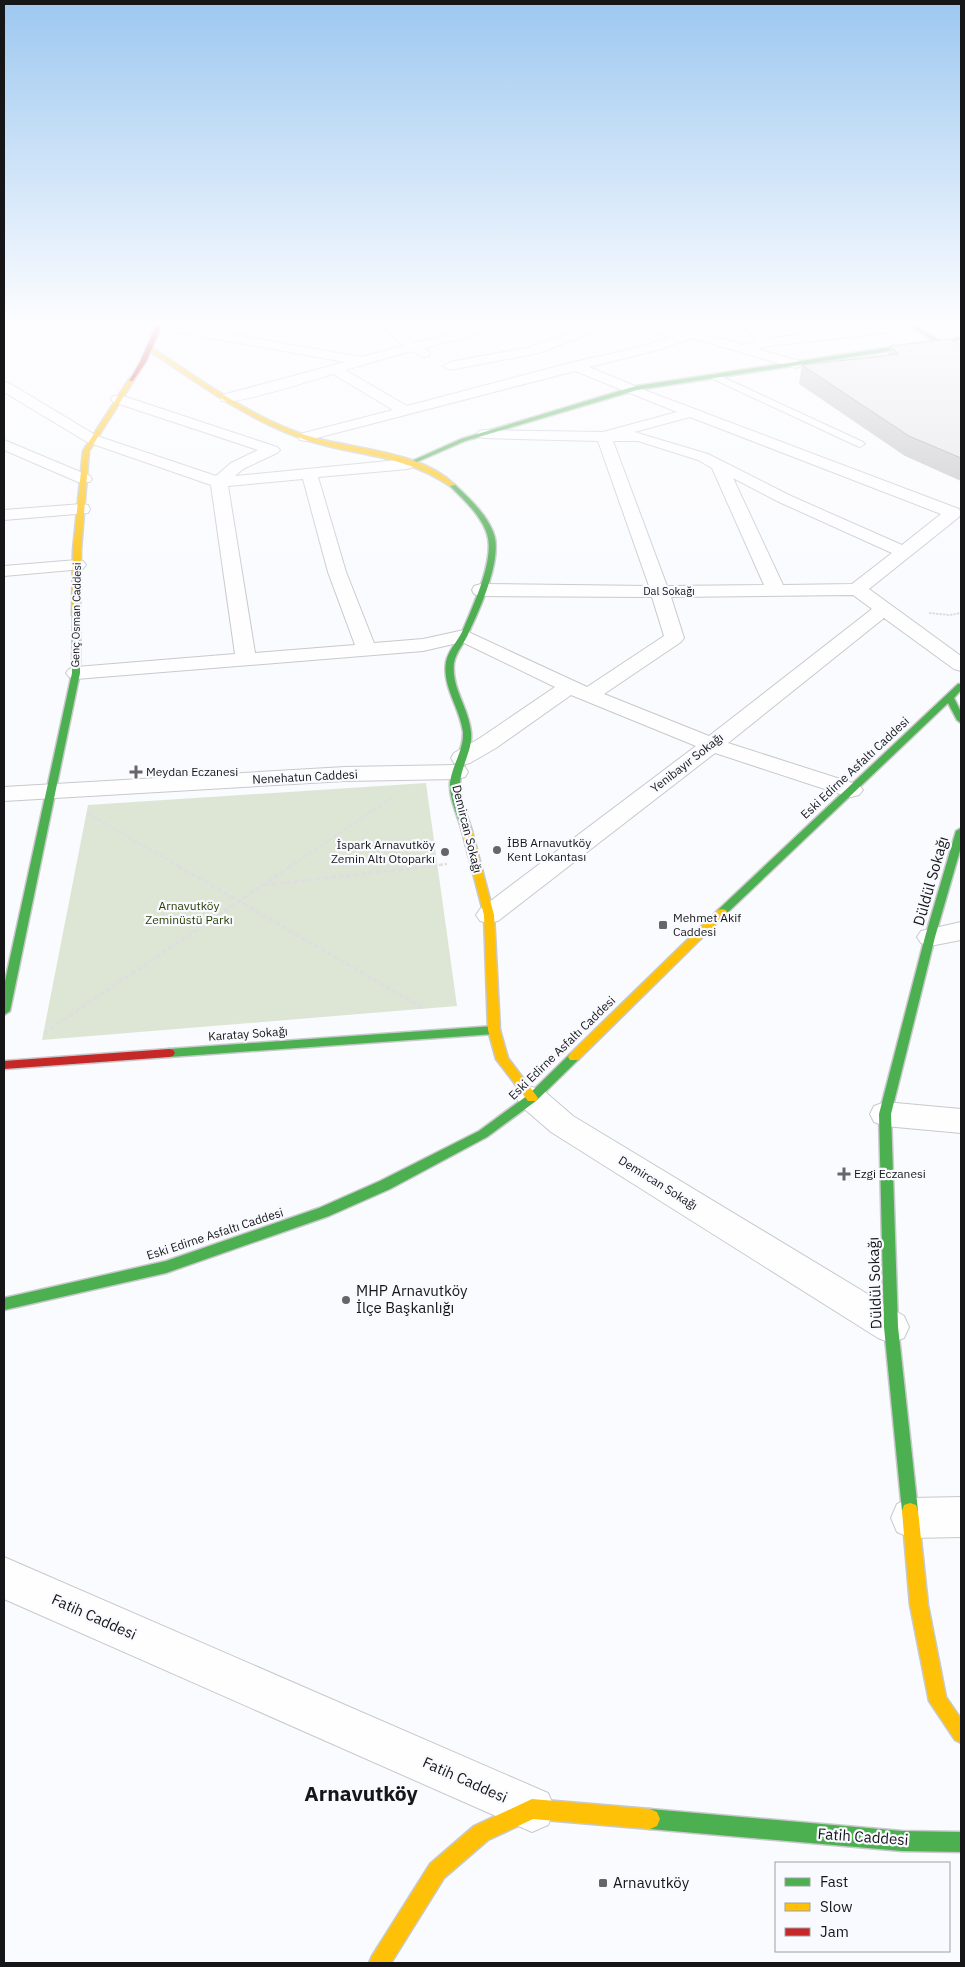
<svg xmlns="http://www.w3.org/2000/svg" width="965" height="1967" font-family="'IBM Plex Sans',sans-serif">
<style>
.green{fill:#dde6d5}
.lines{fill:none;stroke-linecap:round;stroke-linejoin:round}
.lane-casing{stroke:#c8c9cb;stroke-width:2}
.street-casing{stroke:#c8c9cb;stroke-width:2}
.fast-casing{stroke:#c8c9cb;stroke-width:3}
.slow-casing{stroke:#c8c9cb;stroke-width:3}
.jam-casing{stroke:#c8c9cb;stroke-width:3}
.path-far2{stroke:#dededf;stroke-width:2;stroke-dasharray:2.5 1;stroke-linecap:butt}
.path-far1{stroke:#dededf;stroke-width:2.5;stroke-dasharray:4 2;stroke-linecap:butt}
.path{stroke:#dededf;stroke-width:3;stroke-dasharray:5 2.5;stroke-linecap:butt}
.lane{fill:#fefeff;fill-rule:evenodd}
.street{fill:#fefeff;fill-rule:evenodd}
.fast{fill:#4caf50;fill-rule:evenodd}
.slow{fill:#ffc107;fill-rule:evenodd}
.jam{fill:#c62828;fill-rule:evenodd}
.wall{fill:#c3c2c3}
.building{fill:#e3e2e3;stroke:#9f9e9f}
.poi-dot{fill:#666668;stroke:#f9faff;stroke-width:2}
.labels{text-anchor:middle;stroke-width:4.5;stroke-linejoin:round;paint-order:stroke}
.far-street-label{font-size:11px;fill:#161618;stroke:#f9faff}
.street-label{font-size:12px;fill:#161618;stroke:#f9faff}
.poi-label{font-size:12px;fill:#161618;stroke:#f9faff;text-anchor:start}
.park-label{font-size:12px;fill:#2a4104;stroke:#f9faff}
.near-street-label{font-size:15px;fill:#161618;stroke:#f9faff}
.near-poi-label{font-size:15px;fill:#161618;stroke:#f9faff;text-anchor:start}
.near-district-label{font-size:21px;font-weight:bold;fill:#161618;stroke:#f9faff}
</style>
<rect width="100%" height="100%" fill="#fafbfe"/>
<polygon class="green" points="426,783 457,1006 42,1040 88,805"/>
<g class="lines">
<defs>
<polygon id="lane" points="714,373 863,442 865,444 860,447 857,446 711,378 710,376"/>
<g id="street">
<path d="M156,323h11l194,34 42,-11 -25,-23h13l23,20 80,-20h17l-2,3 -85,22 6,5 -1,3 -5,1 -13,-6 -66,19 62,36 163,-43 66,-15 35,-11 -45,-11 -2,-3h19l39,10 10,-5 -13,-2 -2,-3 31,1 2,3 -8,6 42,12 13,-4 -16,-18h13l15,15 148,-15 2,3 -6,4 -145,16 -11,3 43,12 2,3 -2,3 -5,1 -103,-30 -31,11 -72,18 58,24 312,118 2,4 -2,4 -90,72 92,67v15l-7,-2 -70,-51 -156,125 131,42 4,5 -4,5 -8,2 -8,-2 -128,-42 -217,168 -9,2 -9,-2 -4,-6 4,-6 216,-163 -125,-51 -75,53 -26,15 -8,2 -8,-2 -3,-5 3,-5 26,-15 75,-51 -93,-45 -39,9 -347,28 -7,-2 -3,-4 3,-4 7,-2 159,-13 -24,-169 -124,-43 -83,-50v-10l5,1 88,53 119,40 15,-13 27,-13 -145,-48 -2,-3 2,-3h10l154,51 3,3 -3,3 -34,16 -8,7 173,-17 5,2 3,3 -3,3 -5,2 -90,8 28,95 28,71 49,-4 41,-9 123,57 77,-51 -12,-39 -171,-1 -7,-2 -2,-4 2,-4 7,-2 168,2 -51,-145 -114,-3 -5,-1 -2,-3 2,-3 5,-1 119,2 74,-20 -102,-41 -270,70 -5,-1 -2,-3 2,-3 93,-24 -60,-36c-20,6 -96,31 -111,27l-2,-3 2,-3 123,-33 -185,-33 -4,-1 -2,-3zM690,417l251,97 -39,31 -111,-49 -83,-42 -74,-22zM613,441h25l60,19 14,8 52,117 -97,1zM733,478l46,24 113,51 -40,31 -69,1zM303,479l25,93 27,73 -100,8 -27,-167zM853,595l19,14 -163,127 -105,-42 77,-52 3,-4 -13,-41z"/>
<polygon points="596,323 612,323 610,326 539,353 450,370 443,366 450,362 531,347"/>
<polygon points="4,440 90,476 92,479 90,482 78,482 4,450"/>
<polygon points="82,504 88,505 90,509 88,513 4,520 4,510"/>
<polygon points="77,560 83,561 86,565 83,569 4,576 4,566"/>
<polygon points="457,765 465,767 468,772 465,777 457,779 345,781 4,801 4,787 345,767"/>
<polygon points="961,922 961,940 930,946 921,943 917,937 921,931"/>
<polygon points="532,1087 543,1090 573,1116 904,1316 909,1327 904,1338 891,1343 878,1338 551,1132 521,1106 517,1098 521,1090"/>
<polygon points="885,1102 961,1109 961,1133 885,1126 874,1122 870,1114 874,1106"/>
<polygon points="961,1497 961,1537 911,1538 897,1532 891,1518 897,1504 911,1498"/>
<polygon points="4,1557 548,1793 555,1809 548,1825 532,1832 516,1825 4,1599"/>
</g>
<g id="fast">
<polygon points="905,323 911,323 961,354 961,358"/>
<polygon points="961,337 961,339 954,341 951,339"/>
<polygon points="926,342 928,345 637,390 465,441 410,465 405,464 461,439 636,386"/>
<path d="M450,484h4c15,14 36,33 41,54 5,26 -15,71 -26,94 -4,11 -13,19 -15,31 -3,25 15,45 17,69 2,18 -10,34 -11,51 -1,16 8,33 12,48l-5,3 -5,-3c-4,-15 -13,-32 -12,-48 2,-18 14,-33 13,-51 -3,-24 -21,-45 -17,-70 2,-11 11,-20 16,-30 10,-24 31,-68 26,-94 -4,-20 -24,-38 -38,-52z"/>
<polygon points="73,613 80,615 80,673 10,1011 4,1015 4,986 72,673"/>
<polygon points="958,684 961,684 961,690 954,698 961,712 961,723 957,720 948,703 726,914 718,914 717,912 718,910"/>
<polygon points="961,828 961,847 935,937 891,1114 898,1327 918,1511 916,1517 910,1519 904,1517 902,1511 884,1327 879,1114 925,937 956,831"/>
<polygon points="494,1026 500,1030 494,1034 169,1057 165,1056 163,1053 165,1050 169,1049"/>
<polygon points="574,1053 578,1054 580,1057 578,1060 536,1101 487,1137 390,1189 329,1216 166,1273 4,1310 4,1298 166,1261 319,1208 380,1181 479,1131 528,1095 570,1054"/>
<polygon points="650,1809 902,1831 961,1832 961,1852 902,1851 650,1829 643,1826 640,1819 643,1812"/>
</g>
<g id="slow">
<path d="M147,347h4c45,30 90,63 140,83 51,21 124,16 164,55l-5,1c-49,-33 -91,-29 -144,-46 -59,-20 -108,-57 -159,-91z"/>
<polygon points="129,379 134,380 89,451 81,550 80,615 76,617 72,615 73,550 83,451"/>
<polygon points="467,828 472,831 494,915 500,1030 508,1058 538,1098 536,1101 528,1101 496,1059 488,1030 484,915 462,831"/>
<polygon points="722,909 726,910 727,912 726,914 578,1060 570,1060 568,1057 570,1054 718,910"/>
<polygon points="910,1503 916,1505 918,1511 928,1605 946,1697 961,1719 961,1743 955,1740 929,1701 910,1605 902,1511 904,1505"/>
<polygon points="532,1799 650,1809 657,1812 660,1819 657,1826 650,1829 533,1819 488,1840 444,1878 391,1963 369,1963 372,1956 430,1864 474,1826"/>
</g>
<g id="jam">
<polygon points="157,323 163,323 146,362 133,381 129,381 140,362"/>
<polygon points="169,1049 173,1050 175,1053 173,1056 169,1057 4,1069 4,1061"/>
</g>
</defs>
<use href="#lane" class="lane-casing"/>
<use href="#street" class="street-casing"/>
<use href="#fast" class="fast-casing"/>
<use href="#slow" class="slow-casing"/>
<use href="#jam" class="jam-casing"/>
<polyline class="path-far2" points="929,613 950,615 961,613"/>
<g class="path-far1">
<polyline points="87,813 180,867"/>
<polyline points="289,867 393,797"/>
<polyline points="421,867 447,864"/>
</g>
<g class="path">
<polyline points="178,866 423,1008"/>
<polyline points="264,885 432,866"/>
<polyline points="44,1033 291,866"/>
</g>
<use href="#lane" class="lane"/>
<use href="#street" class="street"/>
<use href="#fast" class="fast"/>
<use href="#slow" class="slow"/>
<use href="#jam" class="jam"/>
</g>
<polygon class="wall" points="961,345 961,481 905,456 799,384 802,365 888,355 890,346"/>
<polygon class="building" points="950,339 961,345 961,458 909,436 802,365 899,354 890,346"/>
<linearGradient id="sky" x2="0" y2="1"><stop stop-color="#9dc8f0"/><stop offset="0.54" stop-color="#fdfdff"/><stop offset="1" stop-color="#fdfdff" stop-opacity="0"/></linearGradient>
<rect width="965" height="598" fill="url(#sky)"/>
<g class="poi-dot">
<path d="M133.5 764.5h5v5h5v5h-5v5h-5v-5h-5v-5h5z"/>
<circle cx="497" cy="850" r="5"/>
<circle cx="445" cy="852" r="5"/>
<rect x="658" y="920" width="10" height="10" rx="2.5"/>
<path d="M841.5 1166.5h5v5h5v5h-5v5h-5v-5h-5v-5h5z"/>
<circle cx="346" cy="1300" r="5"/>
<rect x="598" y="1878" width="10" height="10" rx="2.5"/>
</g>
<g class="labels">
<g class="far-street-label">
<text x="669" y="595">Dal Sokağı</text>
<text transform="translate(76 615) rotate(-89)" y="4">Genç Osman Caddesi</text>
</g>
<g class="street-label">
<text transform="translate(687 763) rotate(-38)" y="4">Yenibayır Sokağı</text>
<text transform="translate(855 768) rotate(-43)" y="4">Eski Edirne Asfaltı Caddesi</text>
<text transform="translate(305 777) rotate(-3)" y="4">Nenehatun Caddesi</text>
<text transform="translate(467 829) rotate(76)" y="4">Demircan Sokağı</text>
<text transform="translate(248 1034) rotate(-4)" y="4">Karatay Sokağı</text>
<text transform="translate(562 1048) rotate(-44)" y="4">Eski Edirne Asfaltı Caddesi</text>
<text transform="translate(658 1183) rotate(32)" y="4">Demircan Sokağı</text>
<text transform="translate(215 1234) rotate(-18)" y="4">Eski Edirne Asfaltı Caddesi</text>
</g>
<g class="poi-label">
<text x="146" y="776">Meydan Eczanesi</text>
<text x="507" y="847">İBB Arnavutköy<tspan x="507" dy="14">Kent Lokantası</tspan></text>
<text x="435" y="849" text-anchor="end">İspark Arnavutköy<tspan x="435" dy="14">Zemin Altı Otoparkı</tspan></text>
<text x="673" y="922">Mehmet Akif<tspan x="673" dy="14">Caddesi</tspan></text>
<text x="854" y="1178">Ezgi Eczanesi</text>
</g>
<g class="park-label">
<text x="189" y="910">Arnavutköy<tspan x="189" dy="14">Zeminüstü Parkı</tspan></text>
</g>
<g class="near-street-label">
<text transform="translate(931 881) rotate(-74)" y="5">Düldül Sokağı</text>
<text transform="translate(875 1283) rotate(-92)" y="5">Düldül Sokağı</text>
<text transform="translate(94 1617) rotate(24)" y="5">Fatih Caddesi</text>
<text transform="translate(465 1780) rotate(24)" y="5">Fatih Caddesi</text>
<text transform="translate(863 1837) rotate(4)" y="5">Fatih Caddesi</text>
</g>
<g class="near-poi-label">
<text x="356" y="1296">MHP Arnavutköy<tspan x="356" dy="17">İlçe Başkanlığı</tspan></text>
<text x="613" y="1888">Arnavutköy</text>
</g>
<g class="near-district-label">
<text x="361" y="1801">Arnavutköy</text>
</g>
</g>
<rect width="965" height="1967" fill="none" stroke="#161618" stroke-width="10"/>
<rect x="775" y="1862" width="175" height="90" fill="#f9faff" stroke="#9e9fa3"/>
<rect x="785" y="1878" width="25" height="8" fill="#4caf50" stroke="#9e9fa3"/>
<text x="820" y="1887" font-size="15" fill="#161618">Fast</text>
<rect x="785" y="1903" width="25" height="8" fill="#ffc107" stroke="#9e9fa3"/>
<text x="820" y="1912" font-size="15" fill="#161618">Slow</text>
<rect x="785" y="1928" width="25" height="8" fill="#c62828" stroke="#9e9fa3"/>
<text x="820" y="1937" font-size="15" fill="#161618">Jam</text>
</svg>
